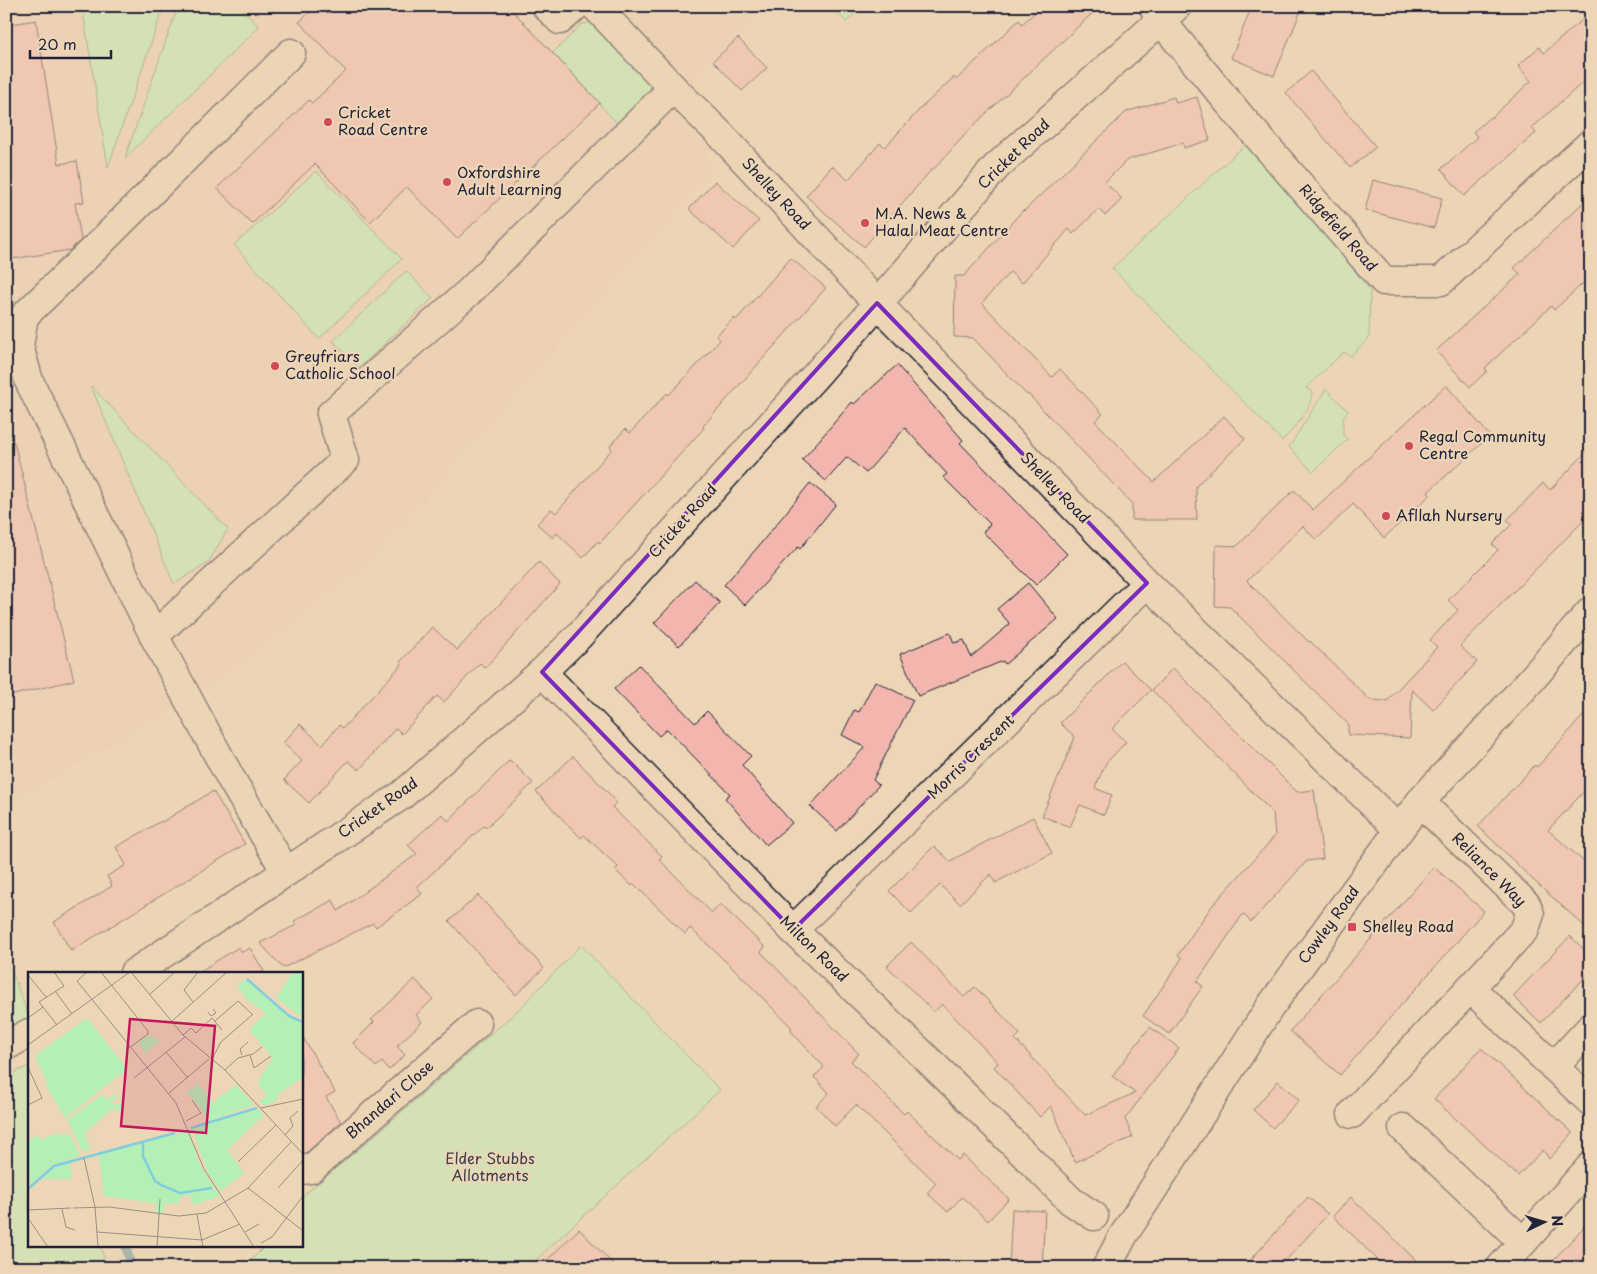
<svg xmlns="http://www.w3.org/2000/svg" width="1597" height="1274" font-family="'Playpen Sans',sans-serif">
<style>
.built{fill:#eeccb3}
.green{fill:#b4efb5;stroke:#6b8878}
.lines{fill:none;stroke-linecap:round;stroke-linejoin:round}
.stream{stroke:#5b899e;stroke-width:9}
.building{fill:#f2b6af;stroke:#22223b}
.minor-casing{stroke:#22223b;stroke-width:31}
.major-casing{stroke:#22223b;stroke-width:31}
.minor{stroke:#ecd6b5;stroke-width:28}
.major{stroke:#ecd6b5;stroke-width:28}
.marked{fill:none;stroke:#7b2cbf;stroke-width:4;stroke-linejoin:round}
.poi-dot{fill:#d1495b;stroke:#ecd6b5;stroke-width:2}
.labels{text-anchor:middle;stroke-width:4.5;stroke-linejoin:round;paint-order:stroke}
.poi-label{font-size:15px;fill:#22223b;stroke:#ecd6b5;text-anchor:start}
.street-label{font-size:15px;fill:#22223b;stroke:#ecd6b5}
.park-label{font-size:15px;fill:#38414d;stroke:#ecd6b5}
.inset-river{fill:none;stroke:#81cde0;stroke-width:2.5}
.inset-road{fill:none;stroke:#9b8e84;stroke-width:1}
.view{fill:#c2185b;fill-opacity:0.15;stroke:#c2185b;stroke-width:2.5}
.inset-edge{fill:none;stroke:#22223b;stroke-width:2.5}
</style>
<rect width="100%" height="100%" fill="#ecd6b5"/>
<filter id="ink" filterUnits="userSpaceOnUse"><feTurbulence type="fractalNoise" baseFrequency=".02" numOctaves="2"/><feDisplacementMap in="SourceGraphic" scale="10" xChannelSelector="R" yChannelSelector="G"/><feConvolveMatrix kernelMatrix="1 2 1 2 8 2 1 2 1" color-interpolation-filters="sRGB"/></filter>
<g filter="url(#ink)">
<g class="built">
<polygon points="6,6 768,6 689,84 731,130 706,156 716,168 370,563 213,685 6,807"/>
<polygon points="577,1222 623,1268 527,1268"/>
</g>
<g class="green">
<polygon points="82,6 164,6 108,167"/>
<polygon points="178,6 240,6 259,27 125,158"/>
<polygon points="831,6 863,6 846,22"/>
<polygon points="590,23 601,26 645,74 650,85 650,97 624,131 553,53 582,24"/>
<path d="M1246,144l63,70 61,76 -1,48 -18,18 -7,-4 -38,36 6,4c0,18 -18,36 -30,49l-170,-173z"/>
<polygon points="316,171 402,259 319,339 234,245"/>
<polygon points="406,271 433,298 359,368 333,341"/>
<polygon points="91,386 228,529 208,563 174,584"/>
<polygon points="1326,389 1348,411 1343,418 1343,435 1348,439 1313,472 1289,447"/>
<polygon points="581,945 720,1090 527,1268 243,1268 266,1245 301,1245 301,1200 305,1194 374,1136 516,1012"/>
<polygon points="6,956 29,1017 29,1022 6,1031"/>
<polygon points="29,1066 29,1245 100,1245 107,1268 6,1268 6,1076"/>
</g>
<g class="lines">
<polyline class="stream" points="125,1245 132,1268"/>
</g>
<g class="building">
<polygon points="316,6 508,6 600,103 457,239 407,187 370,222 315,164 252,224 217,188 309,100 312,103 346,71 299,22"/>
<polygon points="1042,6 1100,6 973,126 933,170 932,169 864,247 806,196 832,166 848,180 880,143 885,147 921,108 954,77 956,80 1019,20 1022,24"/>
<polygon points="1252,6 1303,6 1274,76 1231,58"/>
<polygon points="1591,12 1591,75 1532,128 1536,133 1464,196 1441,169 1477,137 1473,132 1490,117 1491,118 1531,81 1518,66 1539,47 1544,53"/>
<polygon points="36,20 59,164 77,161 84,202 75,203 81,240 70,250 6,260 6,25"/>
<polygon points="738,38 767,68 742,91 713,61"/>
<polygon points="1311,71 1376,147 1350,168 1286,93"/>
<polygon points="1174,97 1176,103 1197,97 1210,140 1184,148 1183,143 1127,160 1105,182 1122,199 1105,216 1099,209 1073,234 1069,229 1022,283 1010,272 982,303 1052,377 1060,369 1103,414 1095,421 1154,482 1224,416 1245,439 1196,486 1197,520 1132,520 1132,504 1028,394 1027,395 973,338 954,337 955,276 964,276 1023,210 1024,211 1126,112"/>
<polygon points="1373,180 1442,198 1434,228 1365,210"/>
<polygon points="715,181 759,221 733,249 689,209"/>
<polygon points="1591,195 1591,276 1554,310 1551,306 1485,368 1487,371 1470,387 1436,351 1520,274 1514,268"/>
<polygon points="791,258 826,288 703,426 704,428 600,543 598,541 583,558 557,533 553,538 537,524 551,509 556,513 612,449 610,446 625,429 630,433 667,393 669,395 720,340 716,336 734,318 736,320"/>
<polygon points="897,365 963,440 960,443 1067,554 1036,585 983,532 990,524 943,477 947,474 905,428 866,473 847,457 826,481 802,460 852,402 854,404"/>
<polygon points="1446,385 1490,436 1428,492 1430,495 1384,538 1353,504 1316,540 1303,526 1247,581 1309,642 1310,641 1370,700 1387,701 1437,647 1430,640 1458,610 1448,600 1498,550 1492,544 1512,524 1507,520 1543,483 1550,490 1591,447 1591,513 1460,646 1477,662 1433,710 1412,690 1410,738 1348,735 1348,724 1230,607 1215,606 1216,545 1237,546 1294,490 1313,510"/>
<polygon points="14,442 74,680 6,697 6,443"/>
<polygon points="810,483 836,504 800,549 798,547 745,605 724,585 757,548"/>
<polygon points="539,562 560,584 485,668 480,663 444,702 437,696 402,734 396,728 359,770 348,761 309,803 284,780 302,761 283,743 300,724 322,745 339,725 343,728 402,664 400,662 432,627 457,650"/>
<polygon points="695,580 720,603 679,646 654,623"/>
<polygon points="1028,583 1058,619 1005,664 1003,661 918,696 900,654 950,633 954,643 964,640 971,657 1010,624 997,609"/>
<polygon points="1122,661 1151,690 1112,729 1126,742 1106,763 1095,788 1112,795 1104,815 1080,805 1070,827 1042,816 1075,737 1060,723"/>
<polygon points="639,665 695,723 707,711 751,756 742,765 792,823 766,845 725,798 730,794 667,729 659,736 614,689"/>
<polygon points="1173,668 1297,792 1314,790 1323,859 1307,861 1251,922 1243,914 1197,982 1203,986 1169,1034 1143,1016 1182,958 1178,955 1211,907 1275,836 1273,813 1152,690"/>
<polygon points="875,681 913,700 873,780 879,785 837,831 810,806 865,747 842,735 854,710 859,712"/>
<polygon points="1591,707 1591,784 1548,830 1591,868 1591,932 1533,880 1478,826 1535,765 1537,767"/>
<polygon points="573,756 617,802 612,807 662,856 659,859 712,913 720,904 765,947 761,952 859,1054 851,1061 904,1114 907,1111 958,1160 963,1155 1009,1199 988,1221 962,1197 948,1212 927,1193 936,1183 856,1105 835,1126 816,1106 829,1093 814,1077 824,1067 790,1030 792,1028 739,974 690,928 685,934 634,884 632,886 615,870 618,867 584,835 581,838 536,792"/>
<polygon points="510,760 533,783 486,828 484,826 417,887 422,894 376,927 373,923 283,968 260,943 296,925 294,921 333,900 338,911 417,854 408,845 442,814 448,821"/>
<polygon points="213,791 245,844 71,951 54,922 112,886 107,876 126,865 116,847 161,821 162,822"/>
<polygon points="1033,817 1052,853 995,883 991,874 960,904 940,885 911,913 889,891 934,846 950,861"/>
<polygon points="1434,867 1484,911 1340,1075 1290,1031"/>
<polygon points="478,895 544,968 516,995 449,921"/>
<polygon points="1570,936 1591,956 1591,971 1541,1023 1513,996"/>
<polygon points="911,942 964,997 975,987 1020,1034 1015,1039 1085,1115 1135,1093 1112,1076 1150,1027 1179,1048 1125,1119 1133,1137 1075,1162 1051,1106 1040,1117 994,1067 998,1063 942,1004 934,1012 887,966"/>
<polygon points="239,947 242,952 250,948 265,973 197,973"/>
<polygon points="415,979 433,999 416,1015 422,1022 397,1046 405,1055 389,1070 382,1062 376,1067 353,1043 374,1022 371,1020"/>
<polygon points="301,1034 335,1092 326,1097 341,1122 307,1152 301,1154"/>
<polygon points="1481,1048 1573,1133 1549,1159 1543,1150 1518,1176 1434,1099"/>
<polygon points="1278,1081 1299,1100 1273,1128 1253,1110"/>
<polygon points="1308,1197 1328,1214 1279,1268 1243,1268"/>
<polygon points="1351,1197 1424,1268 1386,1268 1333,1216"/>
<polygon points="1012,1209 1045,1211 1042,1268 1009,1268"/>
<polygon points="1591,1219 1591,1268 1546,1268"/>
<polygon points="579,1229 617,1268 539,1268"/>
</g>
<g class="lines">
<defs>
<g id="minor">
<polyline points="546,6 560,20 576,6"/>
<polyline points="595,6 673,88 721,135 877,303 1147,583 1399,830"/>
<polyline points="1153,6 1162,22 1239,115 1384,281 1441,281 1591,143"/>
<polyline points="154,636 29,381 19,346 24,316 99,244 291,53"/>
<polyline points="542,672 793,930 948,1079 1071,1201 1094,1216"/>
<polyline points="1420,802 1526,904 1530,914 1525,929 1470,988 1591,1102"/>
<polyline points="286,872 230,777 154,636 345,460 331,414 470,291 673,88"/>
<polyline points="793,930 1147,583"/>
<polyline points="134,973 402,795 542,672 578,637 816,375 997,166 1177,6"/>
<polyline points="6,1046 29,1033"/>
<polyline points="1554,1067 1591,1027"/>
<polyline points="1352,1114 1470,988"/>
<polyline points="1403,1128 1523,1242"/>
<polyline points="301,1170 311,1169 477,1024"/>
<polyline points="1500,1268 1591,1166"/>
</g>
<polyline id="major" points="1106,1268 1123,1236 1270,1007 1399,830 1420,802 1523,689 1591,611"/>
</defs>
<use href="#minor" class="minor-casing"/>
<use href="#major" class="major-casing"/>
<use href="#minor" class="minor"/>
<use href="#major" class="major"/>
</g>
</g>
<path d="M0 0H1597V1274H0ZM877,303l270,280 -354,347 -251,-258z" fill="#ecd6b5" fill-opacity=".55" fill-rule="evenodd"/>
<path class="marked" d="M877,303l270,280 -354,347 -251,-258z"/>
<g class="poi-dot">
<circle cx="328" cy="122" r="5"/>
<circle cx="447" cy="182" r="5"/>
<circle cx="865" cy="223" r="5"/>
<circle cx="275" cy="366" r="5"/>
<circle cx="1409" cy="446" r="5"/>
<circle cx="1386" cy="516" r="5"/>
<rect x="1347" y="922" width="10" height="10" rx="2.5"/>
</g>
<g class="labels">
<g class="poi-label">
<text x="338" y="118">Cricket<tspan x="338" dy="17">Road Centre</tspan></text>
<text x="457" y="178">Oxfordshire<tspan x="457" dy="17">Adult Learning</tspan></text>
<text x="875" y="219">M.A. News &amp;<tspan x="875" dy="17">Halal Meat Centre</tspan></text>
<text x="285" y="362">Greyfriars<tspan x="285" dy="17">Catholic School</tspan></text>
<text x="1419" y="442">Regal Community<tspan x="1419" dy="17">Centre</tspan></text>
<text x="1396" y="521">Afllah Nursery</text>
<text x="1362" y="932">Shelley Road</text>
</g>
<g class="street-label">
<text transform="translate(1014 154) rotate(-44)" y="5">Cricket Road</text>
<text transform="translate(776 194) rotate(47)" y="5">Shelley Road</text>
<text transform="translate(1338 228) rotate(49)" y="5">Ridgefield Road</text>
<text transform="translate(1055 488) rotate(46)" y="5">Shelley Road</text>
<text transform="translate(683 521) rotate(-48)" y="5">Cricket Road</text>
<text transform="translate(971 757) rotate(-44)" y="5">Morris Crescent</text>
<text transform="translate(378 808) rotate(-35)" y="5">Cricket Road</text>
<text transform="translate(1489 870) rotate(45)" y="5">Reliance Way</text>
<text transform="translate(1329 925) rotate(-54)" y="5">Cowley Road</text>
<text transform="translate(814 949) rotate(44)" y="5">Milton Road</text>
<text transform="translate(390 1100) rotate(-41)" y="5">Bhandari Close</text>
</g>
<g class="park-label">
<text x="490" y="1164">Elder Stubbs<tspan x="490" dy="17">Allotments</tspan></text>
</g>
</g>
<g transform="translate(28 972)">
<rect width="275" height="275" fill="#ecd6b5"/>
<path d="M265,0h10v46l-27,-20zM217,7l44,38 14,7v53l-25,17 -1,7 -11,4 -8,-2 9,-8 -8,-10v-6l14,-21 -24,-28 17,-17 -19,-13 -10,-14zM59,46l40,51 -62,49 -19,-32v-6l3,6 -14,-30zM120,63l12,5 -15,13 -7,-10zM170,112l15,18 23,-17 18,20 -44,16 -23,-29zM89,121l2,2 -8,7 4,4 5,-4 2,6 -5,4 -4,-4 -29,26 7,14 -8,4 -16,-32 35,-25 6,4zM229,136l7,7 -37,35 17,23 -23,18 -13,-18 -16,-44zM161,158l10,34 21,32 -27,9 -4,-11 -9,4 -2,6 -13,-1 -2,10h-7l-1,-10 -51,-7 -5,-40 -14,1zM27,162h15l10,22 -29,10 -21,19 -2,-44 10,-6 3,5zM42,190l2,17h-33l15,-12z" fill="#b4efb5"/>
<path class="inset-river" d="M219,7l42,37 14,6M163,156l66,-20M115,169v15l12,25 6,4 19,8 32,-5M0,217l26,-23 121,-33"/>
<path class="inset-road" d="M26,0l10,14 -25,16 18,23M59,0l-10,9 99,122 28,66 50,78M73,0l47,59v3l-19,14M103,0l52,63 42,35 78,84M0,3l18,22M27,19l17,23M121,23l26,-23M165,30l-9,-12 14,-18M180,40l3,4 5,-3 -3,-4M0,46l15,-11M187,49l23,-20 14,13M143,50l56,-50M155,63l8,-7 5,5 16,-15 10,12M0,73l102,-73M138,80l22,26M214,83l-2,-6 8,-7M222,83l4,13 17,-12M184,87l9,-17 32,-28M0,95l14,31 -14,7M197,98l13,-12 15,-4 9,-7M106,106l51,-41M141,121l40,-34M233,136l42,-9M158,149l15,-8 -9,-13M257,163l8,-9 -3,-8 8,-7M56,186l11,49 3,40M210,190l38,-37M220,216l54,42M250,216l25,-28M45,236l36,-1 70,9 27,-3 42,-25 43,-46M34,237l4,18 9,3M0,238l43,-2M169,243l6,32M0,246l20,29M69,260l105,8 38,-16M217,260l14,-8M233,271l11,-6 31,-41M129,275l3,-48"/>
<path class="view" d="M102,47l85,7 -9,107 -85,-7z"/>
<rect width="275" height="275" class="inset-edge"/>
</g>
<rect width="1597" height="1274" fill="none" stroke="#ecd6b5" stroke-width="25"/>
<rect x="12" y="12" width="1572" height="1249" fill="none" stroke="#22223b" stroke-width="2" filter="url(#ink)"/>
<g transform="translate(1544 1222) rotate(85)" stroke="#ecd6b5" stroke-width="4" paint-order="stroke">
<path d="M0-4L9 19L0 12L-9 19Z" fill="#22223b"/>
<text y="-8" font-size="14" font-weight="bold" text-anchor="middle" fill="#22223b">N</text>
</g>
<path d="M30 50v8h81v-8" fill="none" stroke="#22223b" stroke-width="2.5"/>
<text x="38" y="50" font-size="15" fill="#22223b" stroke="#ecd6b5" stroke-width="4" paint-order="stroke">20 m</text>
</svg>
